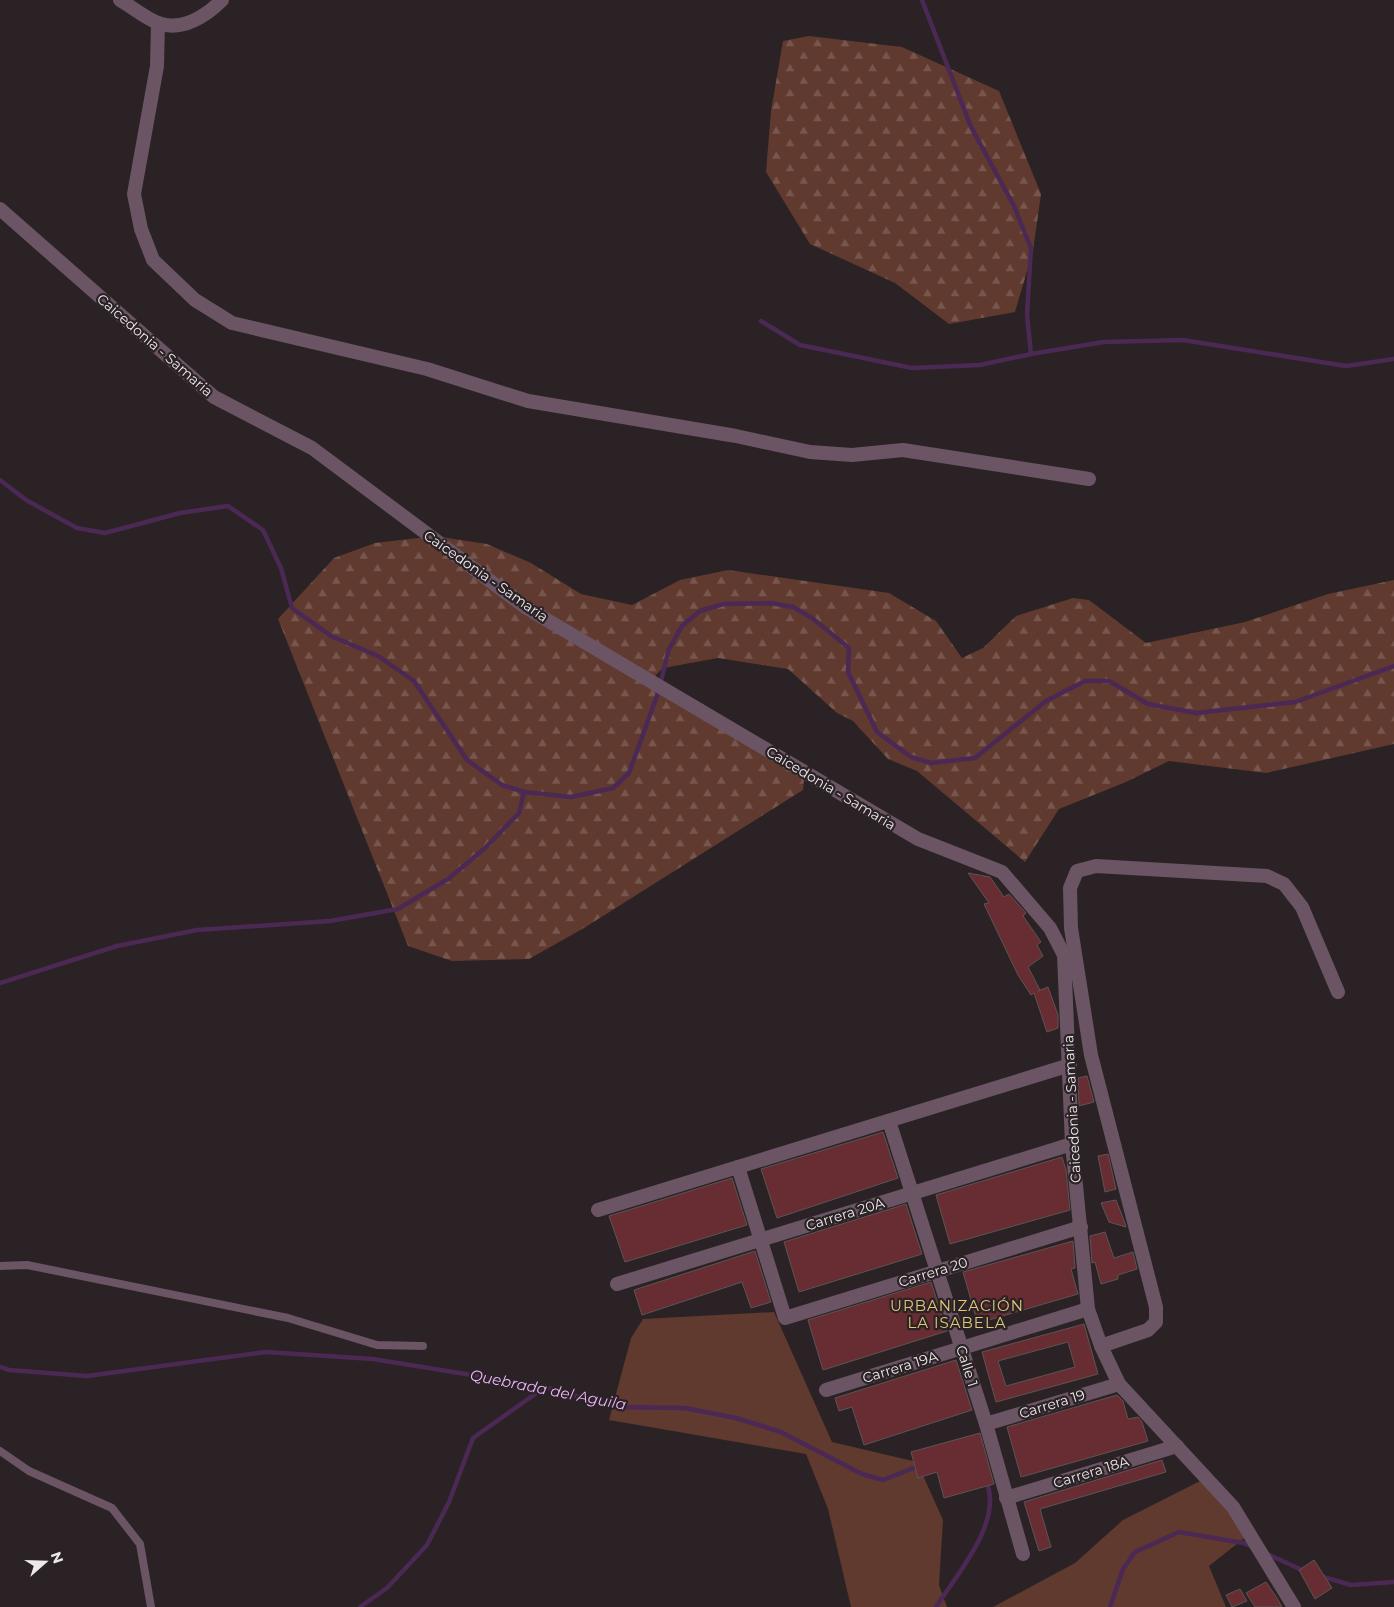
<svg xmlns="http://www.w3.org/2000/svg" width="1394" height="1607" font-family="Montserrat,sans-serif">
<style>
.green{fill:#60392f}
.forest{fill:url(#forest-firs)}
.lines{fill:none;stroke-linecap:round;stroke-linejoin:round}
.stream{stroke:#4b2954;stroke-width:4.5}
.building{fill:#672d33;stroke:#5d5454;fill-rule:evenodd}
.service{stroke:#6b5464;stroke-width:8}
.minor{stroke:#6b5464;stroke-width:14}
.tertiary{stroke:#6b5464;stroke-width:14}
.labels{text-anchor:middle;stroke-width:4.5;stroke-linejoin:round;paint-order:stroke}
.street-label{font-size:14px;fill:#ede8ea;stroke:#2a2225}
.neighbourhood-label{font-size:15px;letter-spacing:1px;fill:#e0c77b;stroke:#2a2225}
.water-label{font-size:15px;font-style:italic;fill:#eeb6fd;stroke:#2a2225}
</style>
<defs>
<pattern id="forest-firs" width="22" height="20" patternUnits="userSpaceOnUse" patternTransform="scale(1.25)"><rect width="22" height="20" fill="#60392f"/><path d="M5 1l3.5 6h-7zM16 11l3.5 6h-7z" fill="#77564d"/></pattern>
</defs>
<rect width="100%" height="100%" fill="#2a2225"/>
<g class="green">
<polygon points="774,1312 832,1442 917,1462 943,1520 939,1585 947,1607 851,1607 828,1509 806,1454 609,1420 631,1338 643,1319"/>
<polygon points="1204,1479 1252,1532 1209,1566 1226,1607 993,1607 1075,1563 1123,1520"/>
</g>
<g class="forest">
<polygon points="809,36 902,47 999,91 1041,194 1033,251 1015,312 949,324 895,283 810,244 766,172 771,111 783,41"/>
<polygon points="435,536 487,544 531,563 581,594 632,605 680,580 728,570 889,593 936,621 962,658 983,648 1016,616 1073,598 1089,600 1146,643 1245,622 1328,594 1394,580 1394,744 1266,773 1169,761 1126,782 1059,809 1025,862 917,771 888,759 853,721 837,713 788,669 718,658 663,668 654,677 805,768 803,790 584,928 529,959 452,961 408,946 278,619 334,558 375,543"/>
</g>
<g class="lines">
<g class="stream">
<polyline points="922,0 971,127 1014,206 1031,248 1027,315 1031,354"/>
<polyline points="761,321 800,345 912,368 980,365 1031,354 1104,342 1183,340 1346,366 1394,359"/>
<polyline points="0,480 26,500 77,528 105,533 180,513 228,506 263,530 281,568 292,608 331,636 378,656 414,681 467,760 502,785 524,792 571,797 613,788 629,773 658,693 669,649 682,626 700,611 723,604 771,603 793,607 812,618 849,648 848,672 877,732 911,757 931,763 975,758 1046,701 1085,681 1109,681 1148,704 1196,713 1295,702 1394,666"/>
<polyline points="0,983 117,946 197,930 330,921 398,909 448,879 484,849 519,813 524,792"/>
<polyline points="0,1367 9,1370 87,1376 266,1352 373,1359 545,1387 613,1407 685,1408 736,1418 781,1432 862,1474 883,1480 919,1466"/>
<polyline points="1265,1553 1304,1571"/>
<polyline points="1320,1576 1351,1585 1394,1582"/>
<polyline points="360,1607 387,1588 427,1545 449,1502 473,1438 545,1387"/>
<path d="M936,1607c21,-33 68,-86 50,-126"/>
<polyline points="1110,1607 1123,1569 1135,1552 1179,1532 1243,1543 1252,1546"/>
</g>
</g>
<g class="building">
<polygon points="968,873 990,877 1004,897 1009,894 1026,913 1023,916 1041,942 1037,945 1043,956 1028,967 1040,990 1038,991 1048,987 1058,1015 1058,1028 1047,1032 1034,993 1031,995 1018,975 984,904 989,903"/>
<polygon points="1087,1076 1094,1102 1079,1106 1078,1078"/>
<polygon points="883,1132 898,1178 777,1218 761,1169"/>
<polygon points="1108,1154 1116,1189 1105,1192 1098,1156"/>
<polygon points="1062,1157 1066,1170 1070,1210 950,1244 936,1195"/>
<polygon points="732,1178 747,1225 625,1262 609,1216"/>
<polygon points="1116,1200 1125,1223 1126,1227 1109,1222 1101,1203"/>
<polygon points="906,1204 922,1254 799,1292 784,1242"/>
<polygon points="1105,1232 1114,1258 1133,1252 1137,1269 1118,1275 1118,1279 1101,1284 1095,1262 1092,1263 1090,1236"/>
<polygon points="1073,1241 1075,1268 1071,1269 1078,1294 982,1322 982,1320 977,1321 963,1272"/>
<polygon points="755,1251 771,1302 751,1308 742,1282 642,1315 634,1290"/>
<polygon points="931,1282 947,1331 823,1370 808,1320"/>
<path d="M1084,1324l14,50 -102,28 -14,-50zM1068,1342l7,25 -69,19 -8,-25z"/>
<polygon points="956,1360 972,1410 864,1445 852,1407 839,1411 835,1398"/>
<polygon points="1117,1395 1123,1401 1128,1419 1138,1417 1142,1422 1148,1441 1021,1477 1007,1427"/>
<polygon points="980,1433 994,1484 944,1498 937,1472 918,1478 911,1452"/>
<polygon points="1162,1460 1166,1472 1040,1509 1051,1547 1039,1551 1024,1502"/>
<polygon points="1314,1560 1332,1588 1315,1599 1299,1570"/>
<polygon points="1266,1582 1277,1598 1282,1607 1255,1607 1246,1593"/>
<polygon points="1240,1589 1247,1601 1232,1607 1226,1595"/>
</g>
<g class="lines">
<g class="service">
<polyline points="0,1266 27,1265 288,1318 377,1345 423,1346"/>
<polyline points="0,1451 29,1471 112,1508 140,1544 151,1607"/>
</g>
<g class="minor">
<polyline points="158,23 157,66 134,194 141,229 153,260 195,300 232,323 427,369 528,401 736,436 810,452 852,455 903,450 1089,479"/>
<polyline points="889,1121 986,1424 1023,1554"/>
<polyline points="738,1167 785,1318 1081,1227"/>
<polyline points="598,1210 1070,1065"/>
<polyline points="617,1284 1072,1144"/>
<polyline points="1101,1346 1148,1330 1156,1322 1156,1307 1091,1055 1071,928 1070,888 1077,871 1096,866 1267,876 1284,884 1302,907 1338,992"/>
<polyline points="826,1390 1088,1309"/>
<polyline points="986,1424 1119,1384"/>
<polyline points="1006,1498 1177,1446"/>
</g>
<g class="tertiary">
<path d="M120,0c12,7 25,18 38,23 24,9 48,-7 64,-23"/>
<polyline points="0,209 214,397 312,448 525,607 918,839 1002,872 1050,928 1064,955 1072,1144 1088,1309 1101,1346 1119,1384 1233,1507 1294,1607"/>
</g>
</g>
<g class="labels">
<g class="street-label">
<text transform="translate(155 345) rotate(41)" y="5">Caicedonia - Samaria</text>
<text transform="translate(486 576) rotate(35)" y="5">Caicedonia - Samaria</text>
<text transform="translate(831 788) rotate(31)" y="5">Caicedonia - Samaria</text>
<text transform="translate(1072 1109) rotate(-93)" y="5">Caicedonia - Samaria</text>
<text transform="translate(845 1214) rotate(-17)" y="5">Carrera 20A</text>
<text transform="translate(933 1272) rotate(-17)" y="5">Carrera 20</text>
<text transform="translate(967 1366) rotate(72)" y="5">Calle 1</text>
<text transform="translate(900 1367) rotate(-17)" y="5">Carrera 19A</text>
<text transform="translate(1052 1404) rotate(-17)" y="5">Carrera 19</text>
<text transform="translate(1091 1472) rotate(-17)" y="5">Carrera 18A</text>
</g>
<g class="neighbourhood-label">
<text x="957" y="1311">URBANIZACIÓN<tspan x="957" dy="17">LA ISABELA</tspan></text>
</g>
<g class="water-label">
<text transform="translate(548 1390) rotate(11)" y="5">Quebrada del Aguila</text>
</g>
</g>
<g transform="translate(45 1562) rotate(70)" stroke="#2a2225" stroke-width="4" paint-order="stroke">
<path d="M0-4L9 19L0 12L-9 19Z" fill="#ede8ea"/>
<text y="-8" font-size="14" font-weight="bold" text-anchor="middle" fill="#ede8ea">N</text>
</g>
</svg>
